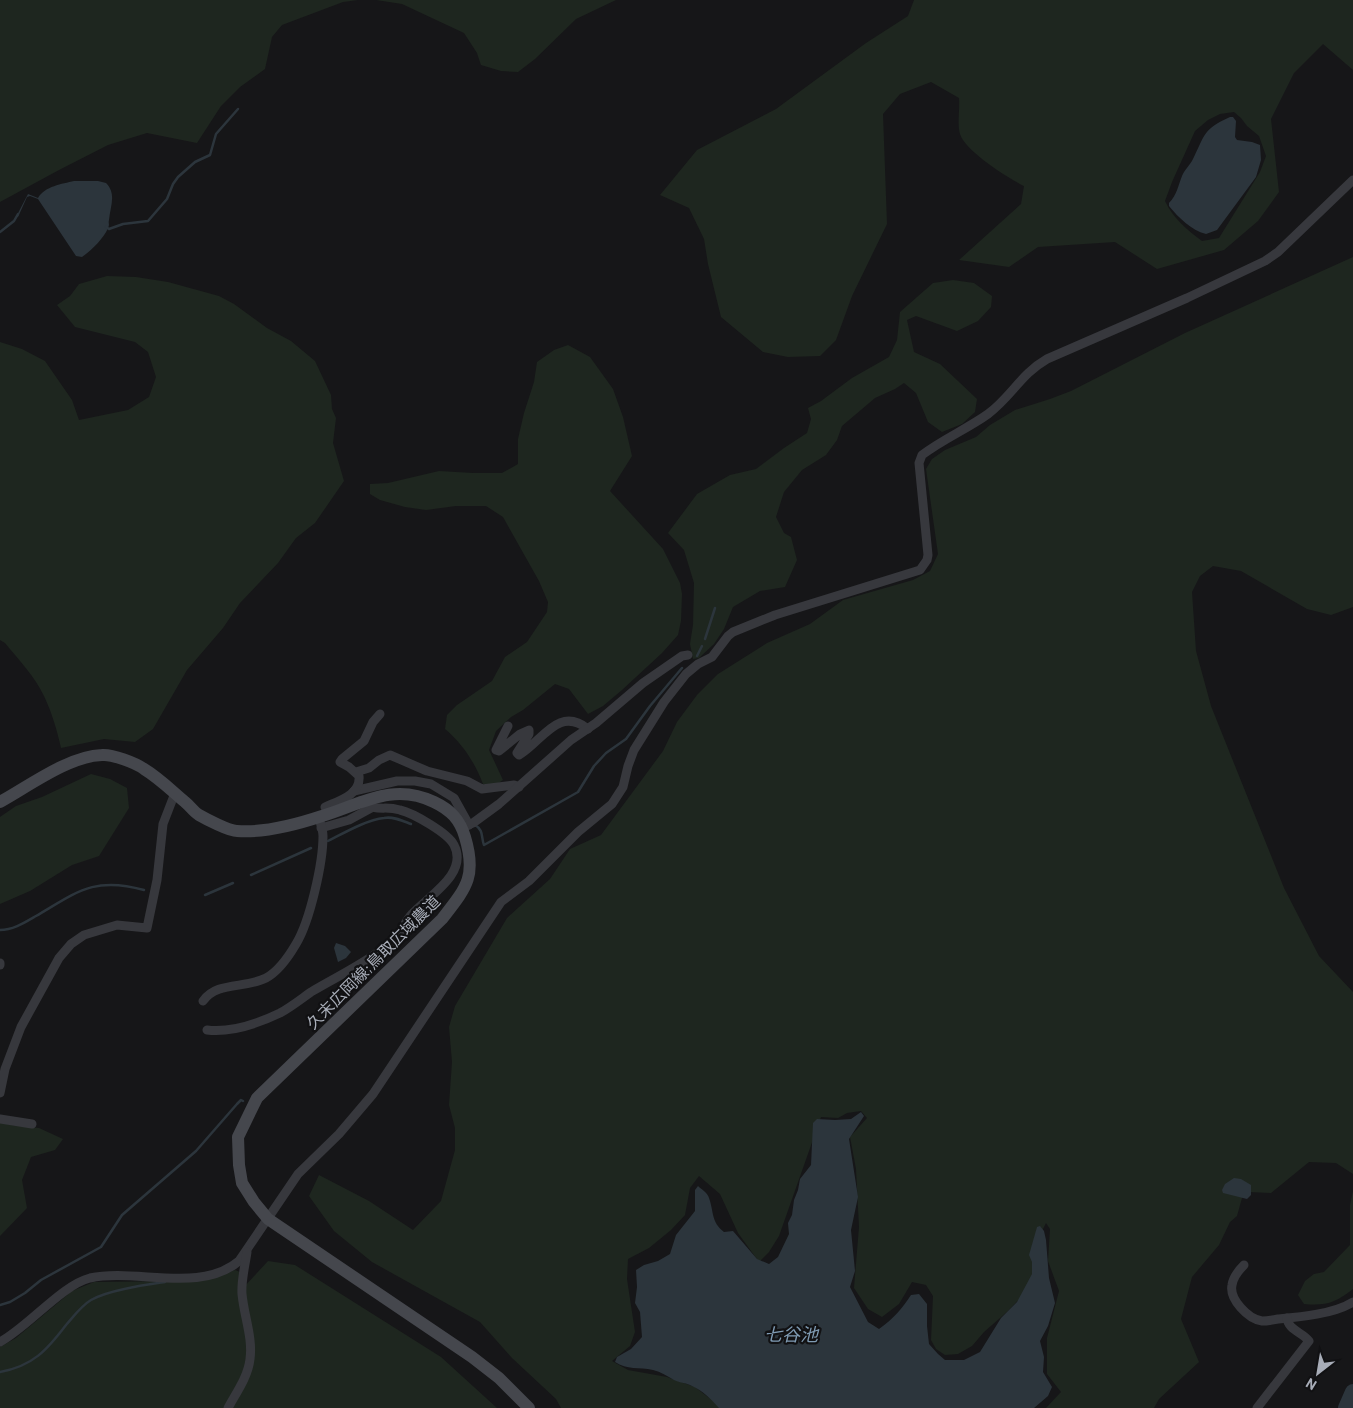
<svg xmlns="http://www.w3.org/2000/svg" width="1353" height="1408" font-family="Barlow,'Noto Sans JP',sans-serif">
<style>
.green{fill:#1e261f;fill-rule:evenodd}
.water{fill:#2c353c}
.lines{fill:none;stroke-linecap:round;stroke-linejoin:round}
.stream{stroke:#2c353c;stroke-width:2.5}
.river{stroke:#2c353c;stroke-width:16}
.street{stroke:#37383d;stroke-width:9}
.secondary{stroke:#45474d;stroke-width:12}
.labels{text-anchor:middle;stroke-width:4.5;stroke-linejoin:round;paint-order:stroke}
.street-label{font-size:16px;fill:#a8adb8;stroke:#111113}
.water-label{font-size:18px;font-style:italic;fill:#7f9bb3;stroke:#111113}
</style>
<rect width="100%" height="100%" fill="#161618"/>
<g class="green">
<polygon points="0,0 358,0 343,2 282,25 272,37 265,69 240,87 221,106 197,143 147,133 108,145 59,170 0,202"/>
<polygon points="376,0 616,0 576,19 535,59 518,72 501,71 481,65 477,53 464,33 402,4"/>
<path d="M914,0h439v70l-30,-26 -29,29 -23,46 8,73 -21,29 -34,29 -67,19 -42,-27 -77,5 -29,20 -50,-7 62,-56 3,-18c-16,-8 -59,-35 -64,-52 -3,-9 0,-26 -1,-36l-28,-16 -31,12 -17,20 4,110 -35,72 -16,44 -16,16 -32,1 -25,-5 -42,-35 -13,-53 -4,-25 -15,-31 -29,-13 37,-45 79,-41 90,-66 42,-27zM1234,112l7,6 6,8 12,10 7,20 -6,16 -41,66 -17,3c-15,-11 -29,-23 -37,-40l7,-19 23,-51 13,-11 12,-6z"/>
<polygon points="1353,257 1353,607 1331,615 1307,609 1241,571 1213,566 1200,576 1192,592 1196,651 1211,706 1284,888 1319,956 1353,992 1353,1174 1336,1163 1309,1162 1271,1193 1249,1192 1242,1198 1237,1216 1230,1222 1219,1245 1192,1277 1181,1319 1199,1362 1159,1399 1154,1408 1046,1408 1061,1392 1047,1374 1047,1338 1059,1291 1048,1261 1050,1229 1046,1223 1038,1239 1040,1261 1030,1288 1008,1311 984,1332 972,1346 958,1354 945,1355 936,1349 931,1340 933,1296 926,1285 912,1282 899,1304 882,1317 868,1309 854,1288 859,1227 856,1169 850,1137 867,1118 861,1111 847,1113 838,1118 821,1117 779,1236 769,1252 759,1262 738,1233 720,1194 699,1176 690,1188 685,1215 671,1230 649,1248 628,1259 627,1279 635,1332 630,1346 612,1361 628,1370 667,1377 695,1387 722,1408 561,1408 556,1399 512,1358 480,1322 372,1262 334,1231 309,1196 319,1175 369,1201 413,1230 441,1201 455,1150 455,1128 449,1105 452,1062 449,1027 455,1006 507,918 550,879 570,849 601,835 663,751 677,722 697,695 718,674 767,643 810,624 843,600 913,580 930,571 938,554 926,469 932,459 945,450 976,437 990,425 1015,410 1050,399 1071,391 1185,333"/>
<path d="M107,276l29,1 32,5 51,14 15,8 33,24 24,13 24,20 16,34 1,14 4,9 -3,25 11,38 -29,42 -19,15 -18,25 -38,40 -17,25 -36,42 -34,59 -18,13 -31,-3 -43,9c-4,-18 -9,-35 -17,-52 -9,-19 -25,-36 -39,-53l-5,-3v-298l22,7 23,12 27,39 7,20 49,-10 21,-13 7,-20 -8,-25 -13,-10 -60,-15 -18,-22 13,-9 9,-12z"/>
<polygon points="953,280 974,283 992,296 991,307 978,321 957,331 916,316 907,320 914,352 940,364 977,399 975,412 962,424 942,432 928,422 916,393 904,383 895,389 875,398 842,426 837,440 826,455 802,470 784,492 776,517 784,533 791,537 797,560 785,587 760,591 733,607 724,629 714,644 699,658 693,659 690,644 693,625 694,583 684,550 668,533 697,494 730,475 756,469 784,448 807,433 811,419 808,408 821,401 852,378 889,357 897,340 900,312 933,283"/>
<path d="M568,345l22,12 23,32 10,28 9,39 -22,35 53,58 17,34 2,11 -1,27 -3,14 -16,18 -40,37 -19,16 -15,8 -19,-25 -14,-5 -32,26 -12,7 -15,14 -7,19 14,30 -6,4h-14c-8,-21 -20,-40 -38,-55l2,-14 10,-10 35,-24 13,-24 22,-15 20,-30 1,-10 -9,-21 -36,-64 -17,-11h-30l-30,4 -21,-3 -25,-7 -10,-6v-10l18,-1 51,-12 34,2h29l16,-9v-25l6,-26 10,-31 3,-20 17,-12z"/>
<polygon points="91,774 110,779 127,788 129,808 99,856 72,865 30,891 0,904 0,817 16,806 42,797"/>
<polygon points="0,1122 11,1125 39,1128 63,1139 55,1150 31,1157 22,1180 27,1208 0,1236"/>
<path d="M1353,1191v98c-18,14 -27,17 -49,15l-6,-9 7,-14 9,-7 10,-2 26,-27v-40z"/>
<polygon points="268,1261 295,1265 441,1357 497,1408 230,1408 248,1374 244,1287"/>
<polygon points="235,1270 240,1272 248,1340 245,1368 225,1408 0,1408 0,1347 16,1338 72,1291 94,1282 177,1281 212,1278"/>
</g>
<g class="water">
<path d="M1230,117h3l3,4 -1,16 2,3 15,2 8,3 1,15 -5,17 -39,53 -11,4c-15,-4 -27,-16 -37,-28v-3c8,-8 9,-17 13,-27 3,-7 8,-11 11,-17 12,-24 10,-30 37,-42z"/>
<path d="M74,181h24l8,2c11,11 4,24 3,37 -1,4 1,4 -1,8 -4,10 -17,23 -26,29l-6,-1 -38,-57 -8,-3 -3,1 -9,20h-2l12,-23 10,4c7,-12 24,-14 36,-17z"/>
<polygon points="336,943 345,946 351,952 346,958 338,962 334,948"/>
<path d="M861,1112l3,4 -15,23 9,58 -7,33 4,41 -5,16 18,35 11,7c14,-10 23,-20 32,-34l8,-1 8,10v22l2,18 9,10 7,6h19l16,-8 21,-34 16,-16 15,-28v-12l-3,-7 8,-28 3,-1 4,5 2,9 3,38 6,25 -7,23 -8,15 4,16 -1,15 9,15 -4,9 -14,12h-315c-8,-9 -16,-17 -27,-22 -5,-3 -12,-3 -18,-6 -7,-4 -13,-8 -21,-10 -14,-3 -26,0 -38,-8l2,-5 14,-8 11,-12 -2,-25 -5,-9 2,-16 -1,-17 8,-5 14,-4 12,-7 6,-19 19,-24v-21l3,-4c3,3 10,7 11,12 5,14 2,24 15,34l9,-1 24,28 12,5 9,-7 11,-23 -1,-11 4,-8 2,-15 4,-10 2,-11 11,-14 2,-42 4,-4 18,1 16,-1z"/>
<polygon points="1234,1178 1241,1179 1251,1185 1251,1195 1247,1199 1223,1193 1222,1190 1225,1184"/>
</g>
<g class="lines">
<g class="stream">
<polyline points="106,227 109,229 123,224 148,221 167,199 173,184 178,177 195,162 210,155 216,134 238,109"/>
<polyline points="0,232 14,221 18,214"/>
<polyline points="705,639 715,608"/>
<polyline points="697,656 702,646"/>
<path d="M475,825c9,5 6,13 9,20l94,-53 16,-26 12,-13 20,-14 24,-33 32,-38"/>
<path d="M328,841c16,-8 38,-21 56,-23 9,-2 19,3 27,6"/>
<polyline points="251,875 311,848"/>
<polyline points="205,895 233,883"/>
<path d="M0,930c13,0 24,-7 36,-14 41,-24 58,-40 108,-26"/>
<polyline points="0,1305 10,1302 25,1293 41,1280 101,1247 122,1215 196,1151 237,1104 241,1100 243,1101"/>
<path d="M0,1372c33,-6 47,-22 66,-47 8,-9 15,-19 25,-25 17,-10 54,-15 74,-18"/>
</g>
<polyline class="river" points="1346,1408 1353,1392"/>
<g class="street">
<path d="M508,726l-12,24 3,1 21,-17 9,-4v4l-12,19 2,2c23,-13 39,-50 69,-26"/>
<polyline points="356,772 369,768 379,760 390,755 427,771 467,781 482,789 514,785 519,787"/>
<polyline points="354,791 397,781 415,781 431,784 454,798 469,825"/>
<path d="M325,807c13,-6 36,-12 34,-31l-10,-9 -9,-5 2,-3 22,-18 9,-19 7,-8"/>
<polyline points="321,828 349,820 371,808"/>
<polyline points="462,828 473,823 499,804 571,740 596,723 643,683 682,656 688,655"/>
<polyline points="0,963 0,965"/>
<path d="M203,1001c14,-20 42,-12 63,-23 13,-7 23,-22 30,-34 14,-23 27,-81 27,-108 0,-6 -3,-13 -4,-19"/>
<path d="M207,1030c25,3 50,-6 73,-17 11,-6 21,-14 31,-21 27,-16 57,-30 81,-50 9,-7 12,-20 20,-28 15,-17 57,-40 42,-69 -6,-12 -41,-32 -54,-35 -17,-5 -22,3 -40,-9"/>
<polyline points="0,1093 5,1069 21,1027 59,958 71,944 84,935 117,925 147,928 157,880 163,824 175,793"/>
<polyline points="0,1119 32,1124"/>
<path d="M1244,1265c-5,5 -11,13 -12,20 -3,14 16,34 30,36 5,0 11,-1 16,-2 22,-2 56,-5 75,-17"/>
<path d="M0,1342c28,-15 62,-57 90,-64 46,-10 110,16 149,-17l59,-87 41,-40 34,-40 128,-192 28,-21 49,-49 34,-28 11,-17 5,-21 6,-16 30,-48 22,-28 12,-10 14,-7 16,-21 5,-4 42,-17 145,-45 7,-10 1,-5 -9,-92 3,-8c21,-16 45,-26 66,-41 23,-17 33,-40 59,-55l140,-61 78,-37 13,-9 75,-72"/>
<path d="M228,1408c8,-15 20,-31 22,-49 3,-21 -6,-43 -8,-65 -1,-13 3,-28 5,-42"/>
<path d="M1257,1408l52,-67c-7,-9 -21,-11 -22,-23"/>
</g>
<path class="secondary" d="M0,802c29,-16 69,-46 102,-47 10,-1 34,8 42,14 15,9 28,22 41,33 5,4 9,10 14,13 7,4 30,16 38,16 26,2 61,-7 85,-15 39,-12 71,-34 112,-14 17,8 26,18 31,35 12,40 1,51 -23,82l-185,179 -19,39 1,28 3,18 12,19 14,17 204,138 27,21 30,30"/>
</g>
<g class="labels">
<g class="street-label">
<text transform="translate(373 962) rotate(-45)" y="6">久末広岡線;鳥取広域農道</text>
</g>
<g class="water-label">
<text x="791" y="1341">七谷池</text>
</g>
</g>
<g transform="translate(1318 1373) rotate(211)" stroke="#111113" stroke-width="4" paint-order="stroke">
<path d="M0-4L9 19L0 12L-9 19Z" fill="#a8adb8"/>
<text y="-8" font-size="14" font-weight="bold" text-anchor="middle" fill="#a8adb8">N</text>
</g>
</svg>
